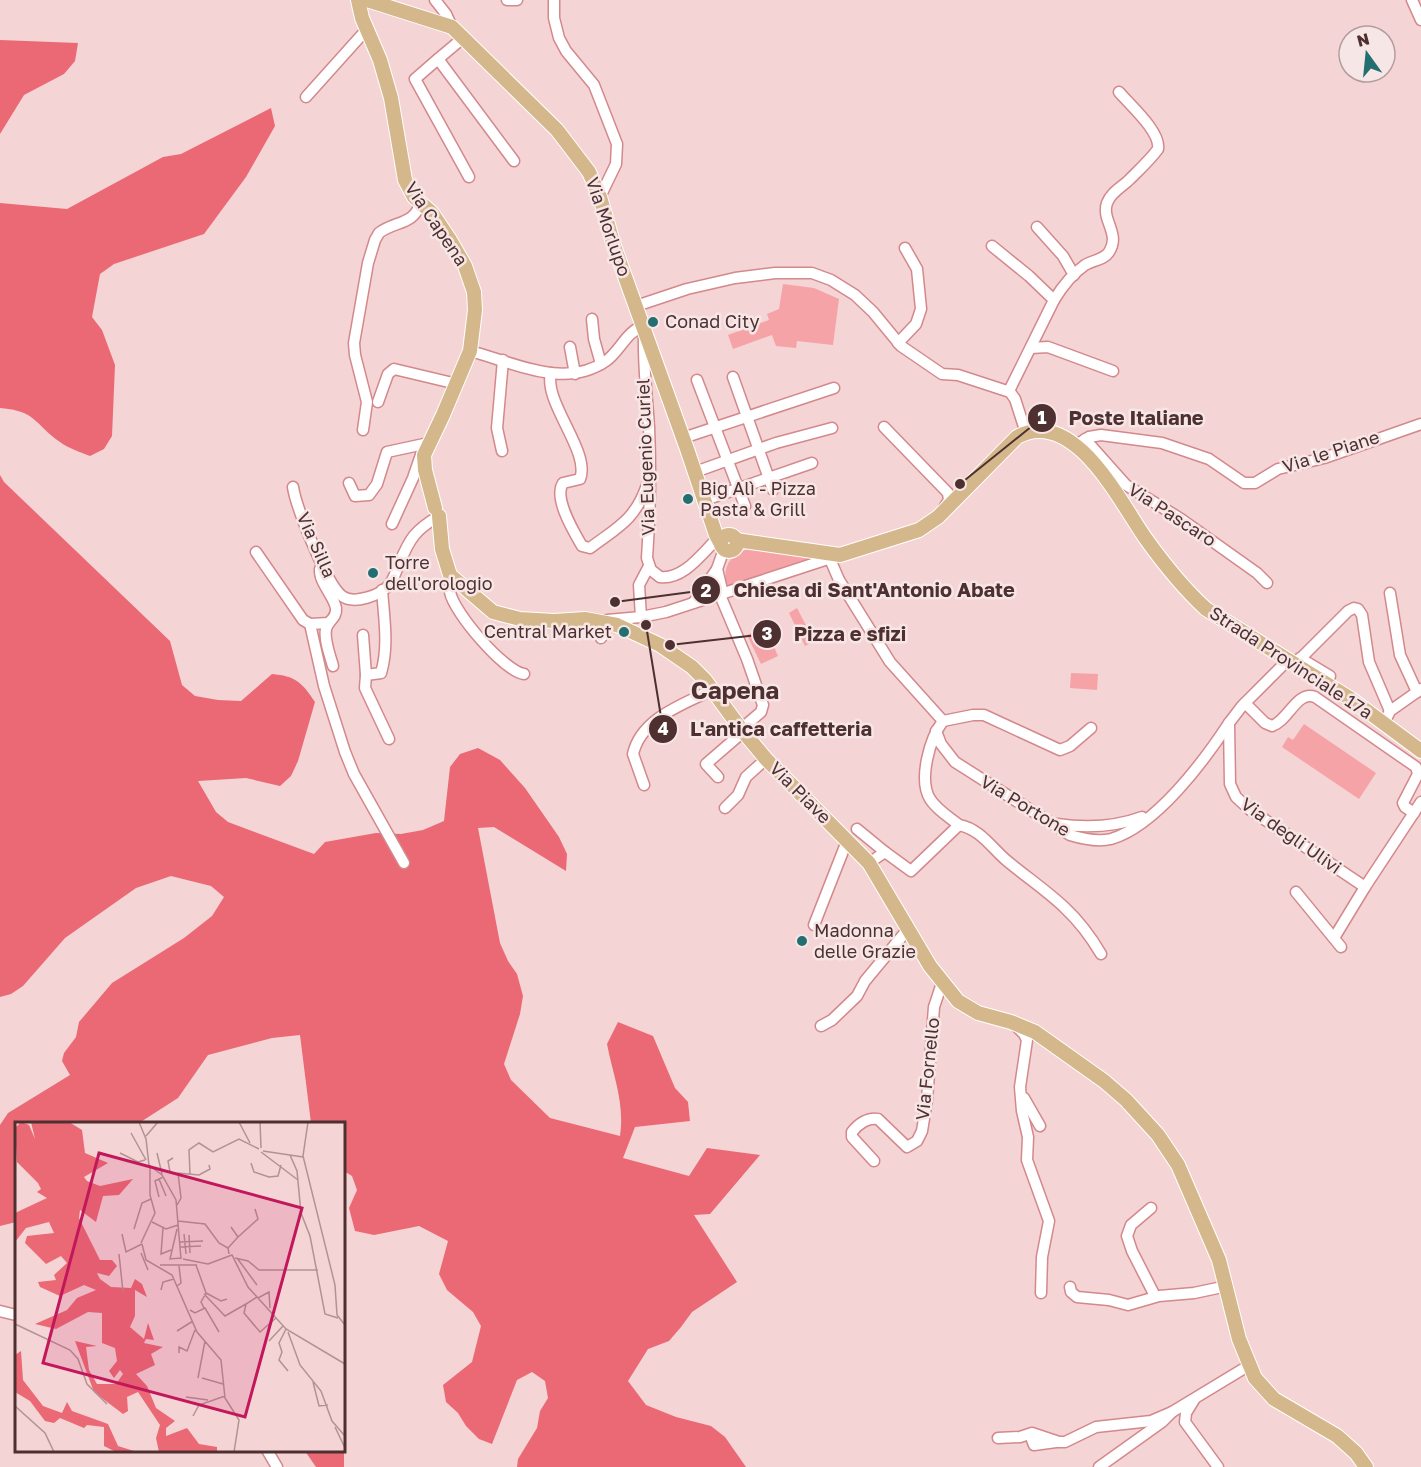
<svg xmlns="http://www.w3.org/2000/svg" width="1421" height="1467" font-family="'Golos Text',sans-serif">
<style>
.green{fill:#f5a3a6}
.forest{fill:#ea6974}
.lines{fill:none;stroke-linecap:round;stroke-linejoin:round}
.minor-casing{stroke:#d3898c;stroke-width:13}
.major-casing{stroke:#fff;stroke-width:16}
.minor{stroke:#fff;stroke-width:10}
.major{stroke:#d4b88c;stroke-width:14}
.poi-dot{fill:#236e70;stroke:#f7e6e6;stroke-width:2}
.labels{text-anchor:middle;stroke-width:5;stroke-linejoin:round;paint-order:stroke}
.street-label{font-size:18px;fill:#4f3031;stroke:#f7e6e6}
.poi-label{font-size:18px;fill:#4f3031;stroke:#f7e6e6;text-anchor:start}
.district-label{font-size:24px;font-weight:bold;fill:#4f3031;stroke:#f7e6e6}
.inset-road{fill:none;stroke:#b39293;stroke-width:1.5}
.view{fill:#c2185b;fill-opacity:0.15;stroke:#c2185b;stroke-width:3}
.inset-edge{fill:none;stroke:#4f3031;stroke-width:3}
.leader{fill:none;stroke:#4f3031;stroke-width:2}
.callout-dot{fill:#4f3031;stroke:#f7e6e6;stroke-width:2}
.mark-label{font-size:18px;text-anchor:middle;font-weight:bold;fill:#fff}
.callout-label{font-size:20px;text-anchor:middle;font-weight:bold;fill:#4f3031;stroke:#f7e6e6;stroke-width:5;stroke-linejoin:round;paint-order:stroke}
</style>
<rect width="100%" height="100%" fill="#f5d4d5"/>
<g class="green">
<polygon points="783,284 814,288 839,299 833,345 797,341 796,348 776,346 772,335 733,349 728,335 769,320 767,314 779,309"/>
<path d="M748,549l63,8v5l-84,26c-5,-19 1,-33 21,-39z"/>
<polygon points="797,608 814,641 805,646 789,613"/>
<polygon points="765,627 778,656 761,664 747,635"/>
<polygon points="1071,673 1098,674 1097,690 1070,688"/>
<polygon points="1304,724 1376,773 1359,799 1282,747 1288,737 1293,740"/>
</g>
<g class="forest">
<polygon points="0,40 78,43 75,61 64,74 24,95 0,134"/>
<path d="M271,108l4,18 -29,51 -42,57 -90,30 -14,10 -8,43 10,13 13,35 -3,71 -8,13 -14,7c-10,-4 -22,-8 -30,-14 -26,-18 -23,-31 -60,-34v-205l67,6 96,-52 18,-3z"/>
<path d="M0,475l4,7 166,159 12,44 13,11 23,4 23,1 31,-27c23,2 30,8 43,28l-17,59 -7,15 -11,10 -34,-8 -48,3 18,31 12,10 86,32 11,-12 51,-9 25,1 22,-4 21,-9 6,-54 10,-13 18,-6 22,12 25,28 34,49 8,17 -1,17 -72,-44 -16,1 22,115 8,18 9,13 6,22 -3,18 -16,50 7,16 39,38 70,18c5,-32 -7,-61 -13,-92l11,-22 35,14 22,52 13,14 2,19 -55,6 -12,31 66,18 18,-28 53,7 -50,59 -16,1 43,67 -45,30 -11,15 -12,14 -21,8 -20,32 18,24 30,12 35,9 14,11 21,30h-229l1,-8 19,-31 3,-17 8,-13 -3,-17 -13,-9 -15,8 -25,64 -13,-5 -13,-13 -8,-13 -12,-11 -3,-17 29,-23 9,-36 -8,-14 -26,-22 -8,-16 9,-33 -29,-15 -45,9 -19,-4 -6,-23 8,-18 -5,-14 -8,-5v-47l-33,-1 -11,-88 -28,3 -64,17 -30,43 -39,25 -123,1v98l-16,4v-101l8,-12 62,-38 -8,-14 2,-8 12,-16 3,-15 33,-39 72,-45 28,-22 12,-19 -13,-11 -40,-10 -35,12 -71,50 -42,48 -12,8 -11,3z"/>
<polygon points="305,1451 342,1451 344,1452 344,1467 316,1467"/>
</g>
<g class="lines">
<defs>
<g id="minor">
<polyline points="435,0 446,14 452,27"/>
<polyline points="507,0 517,0"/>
<polyline points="554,0 554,18 559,38 566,51 594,85 617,144 616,164 600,197"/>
<polyline points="1412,0 1421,20"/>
<polyline points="463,38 438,59 514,161"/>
<polyline points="438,59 415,79 469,177"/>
<polyline points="306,97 367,29"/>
<polyline points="1037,227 1063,256 1074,275"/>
<polyline points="992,246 1029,276 1054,300 1009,391"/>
<path d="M1054,300c8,-13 18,-26 31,-35 8,-5 19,-5 24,-13 12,-18 -8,-32 -2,-49 4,-11 15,-16 22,-23 10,-10 21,-20 29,-31 3,-17 -28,-44 -39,-57"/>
<polyline points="636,306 687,289 735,278 775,273 812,273 831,280 855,295 873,312 901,346 942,374 958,375 1010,392 1015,399 1026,433"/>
<polyline points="592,319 594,339 601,364"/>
<path d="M644,334c-1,32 3,62 5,93 2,44 1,88 -2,131l4,12 9,7c24,3 42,-24 58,-39"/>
<polyline points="898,343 916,324 921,309 917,269 905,248"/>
<polyline points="570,347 575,374"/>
<polyline points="1031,348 1048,347 1113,371"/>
<path d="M470,351c43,11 94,39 136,10 14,-10 20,-29 37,-35"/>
<path d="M551,373c-8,29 40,79 29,106l-17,4c-10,15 11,49 19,63l8,2c28,-21 45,-28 57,-63"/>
<polyline points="733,377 773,490"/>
<polyline points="697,380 745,506"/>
<polyline points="378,402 388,374 394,369 457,384"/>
<polyline points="884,427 948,493 949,500 944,508"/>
<path d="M363,430l4,-28 -12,-47 -1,-12 14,-80 7,-23 4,-7c15,-12 36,-8 41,-30"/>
<polyline points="683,438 834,388"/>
<polyline points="1085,439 1126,485 1181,519 1257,573 1267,583"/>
<polyline points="1076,445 1089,437 1101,435 1162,443 1209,459 1244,483 1255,483 1278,469 1324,458 1421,424"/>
<polyline points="502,451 497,428 503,360"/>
<polyline points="695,472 776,443 832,428"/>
<polyline points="349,483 355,496 369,495 377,484 387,452 424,444"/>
<path d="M293,487c3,20 34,98 49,109 12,9 39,-1 47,-11 5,-6 7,-14 10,-21 11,-26 16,-34 40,-48"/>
<polyline points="705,500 812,463"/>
<polyline points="392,524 413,478 422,452"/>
<polyline points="256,552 303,620 310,624 329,623"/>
<path d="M830,559l9,21 51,82 53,59c-13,17 -25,58 -13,78 7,11 19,18 29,26"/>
<path d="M320,569c-1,14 13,25 16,39 1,11 -8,12 -10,21 -2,11 4,26 7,37"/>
<polyline points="717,569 723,594"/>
<path d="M453,579c-2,5 -4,8 -3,13 4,21 54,79 74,82"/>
<polyline points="1390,593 1400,655 1417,692"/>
<polyline points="720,595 747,659 763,705 761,712 741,729"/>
<polyline points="694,602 717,569 724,549"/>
<polyline points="641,617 639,585 649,566"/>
<polyline points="607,620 641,617 666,612 834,557"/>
<polyline points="310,624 324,686 345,752 354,774 404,863"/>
<path d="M363,635l3,40 15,-2c8,-27 3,-55 1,-83"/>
<polyline points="601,638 603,635"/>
<polyline points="1300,658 1330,676"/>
<polyline points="1287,661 1242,706 1229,723 1230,784 1236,797 1249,809 1365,887 1421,802"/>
<polyline points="1294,665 1348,611 1354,608 1358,609 1362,615 1369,662 1390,711"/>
<polyline points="366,675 365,688 389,739"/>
<path d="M1245,703l20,20 7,3c16,-5 25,-36 43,-29l101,70 2,7 -15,29 2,4 9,6"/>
<polyline points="1387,717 1390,711 1421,689"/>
<polyline points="943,721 973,715 984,715 1060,750 1070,746 1091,728"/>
<path d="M936,731l5,13 14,18 115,73c13,4 28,7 41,4 45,-13 93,-78 118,-116"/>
<polyline points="718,777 706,764 743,732"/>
<path d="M644,785l-11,-31c8,-36 51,-50 79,-64"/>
<polyline points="725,808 738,795 746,777 766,759"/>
<path d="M1057,824c28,4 58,3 85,-7"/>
<polyline points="857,829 885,852"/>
<path d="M869,863l16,-11 26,19 48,-46c21,4 32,22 47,35 19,16 40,30 58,47 15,14 27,30 37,47"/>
<polyline points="1296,892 1341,947"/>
<polyline points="814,925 847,841"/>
<polyline points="1334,938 1365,887"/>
<polyline points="1015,1025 1024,1034 1027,1040 1020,1087 1022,1111 1028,1137 1027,1160 1049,1221 1042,1257 1041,1293"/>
<polyline points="821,1026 832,1020 857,996 865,981 908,929"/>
<polyline points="1024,1098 1040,1126"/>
<path d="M874,1161l-22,-24v-5c6,-8 16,-15 26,-13l29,28 10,-6 5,-10 5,-31 7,-93 8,-24"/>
<polyline points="1151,1208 1131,1225 1127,1236 1132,1251 1155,1296"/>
<polyline points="1070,1287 1071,1292 1077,1297 1109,1300 1128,1305 1159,1296 1194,1293 1227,1286"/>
<polyline points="0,1311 16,1315"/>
<polyline points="1194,1400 1186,1413 1185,1422 1218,1467"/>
<polyline points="1037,1435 1032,1440 1034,1445 1056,1442"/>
<polyline points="998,1438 1020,1437 1032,1433 1059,1442 1065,1442 1096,1427 1151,1421 1172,1412"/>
<polyline points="267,1450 277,1467"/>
<polyline points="1099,1467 1162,1422 1172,1412 1248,1366"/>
</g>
<g id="major">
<polyline points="358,0 362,18 380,60 391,98 405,180 414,197 432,213 450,240 465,266 474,292 475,310 470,351 443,415 424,455 425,470 435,508"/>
<polyline points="367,0 452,27 557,130 589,172 600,197 614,246 687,449 716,535 721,544"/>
<polyline points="439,516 442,549 450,575 493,612 520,619 554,621 585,619 617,625 660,645 692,667 705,680 741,729 766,759 869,863 930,966 958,1001 978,1013 1011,1022 1035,1032 1104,1081 1126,1100 1158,1135 1178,1165 1219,1260 1239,1339 1255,1378 1274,1399 1337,1436 1356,1453 1366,1467"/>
<circle cx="729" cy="543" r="8"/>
<path d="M736,540l104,15 79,-25 19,-13 79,-80c57,-32 104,67 129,102 18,25 37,49 60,70l145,90 70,52"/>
</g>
</defs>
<use href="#minor" class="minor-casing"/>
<use href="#major" class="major-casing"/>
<use href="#minor" class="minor"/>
<use href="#major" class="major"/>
</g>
<g class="poi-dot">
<circle cx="653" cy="322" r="6"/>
<circle cx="688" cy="499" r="6"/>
<circle cx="373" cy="573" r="6"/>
<circle cx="624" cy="632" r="6"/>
<circle cx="802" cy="941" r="6"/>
</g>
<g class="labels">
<g class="street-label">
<text transform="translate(436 224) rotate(56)" y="6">Via Capena</text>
<text transform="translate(608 227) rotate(71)" y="6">Via Morlupo</text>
<text transform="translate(1331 452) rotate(-18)" y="6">Via le Piane</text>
<text transform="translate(646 457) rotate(-92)" y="6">Via Eugenio Curiel</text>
<text transform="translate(1172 515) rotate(33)" y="6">Via Pascaro</text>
<text transform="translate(316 545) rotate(66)" y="6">Via Silla</text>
<text transform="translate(1291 663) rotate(33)" y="6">Strada Provinciale 17a</text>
<text transform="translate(800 793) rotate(45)" y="6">Via Piave</text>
<text transform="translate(1025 806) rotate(31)" y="6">Via Portone</text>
<text transform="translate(1291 836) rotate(35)" y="6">Via degli Ulivi</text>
<text transform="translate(928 1069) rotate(-84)" y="6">Via Fornello</text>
</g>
<g class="poi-label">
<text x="665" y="328">Conad City</text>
<text x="700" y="495">Big Alì - Pizza<tspan x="700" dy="21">Pasta &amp; Grill</tspan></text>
<text x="385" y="569">Torre<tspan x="385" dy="21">dell'orologio</tspan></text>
<text x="612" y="638" text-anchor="end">Central Market</text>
<text x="814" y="937">Madonna<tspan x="814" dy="21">delle Grazie</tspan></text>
</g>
<g class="district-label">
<text x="735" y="699">Capena</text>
</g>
</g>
<g transform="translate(15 1122)">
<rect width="330" height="330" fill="#f5d4d5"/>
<path d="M6,0l8,3 6,14 -4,-17h38l13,8 3,23 23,10 -24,14 3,4 13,5 33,-7 -14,16 -16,1 -7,26 -16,-12 -1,8 21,42h12l5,6 -8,10 -12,-3 3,6 11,8 20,1 4,-9 7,5 5,13 -12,-7v26l-5,11 14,12 4,-16 6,17 -8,-1 -2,4 19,4 -12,7 4,11 -19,9 11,12 9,22 19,13 -9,7v8l21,-8 12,16 18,3v5h-58l-3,-14 4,-13 -22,-33 -11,5 1,14 -5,3 -29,-22 -19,-51 22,5 -11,1 3,23 8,14h19l7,-10 -3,-4 -6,8 -5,-7 8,-10 -2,-13 -13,-5v-30l-14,-1 -32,17 -21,-5 32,-14 10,-12 19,-8 -12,-5 -24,11 -20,-9 -2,-5 18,-2 -2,-5 13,-12 -6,-7 -15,8 -21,-21 2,-7 27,-3 -5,-11 -23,6 -11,14v-29l32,-15 -10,-6 4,-3 -3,-6 -21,-21 -2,-34zM6,229l2,29 20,26 19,7 5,-11 5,9 36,13 10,22 19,6h-21l-12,-6v-19l-17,-2 -3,3 -24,-10 -6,5 -9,-2 -15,-20 -15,-9v-37z" fill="#ea6974"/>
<path class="inset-road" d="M124,0l7,17 3,26 13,10 14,25 5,59M224,0l11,21M245,0l1,26M293,0l-5,34 32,129 2,30 8,10M116,11l15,27M131,14l12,-14M248,29l40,6M246,30l37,28M105,31l18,9 7,-2M142,31l5,21M275,33l7,16 4,42 9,23 15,78 13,4M158,36l-5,3 2,11 8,2M236,41l3,9 15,5 9,-1 3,-11M175,52l-1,-24 10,-7 14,9 26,-13 20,10M148,55l-4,2 7,17M144,75l-4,-16 4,-2M162,83l4,-7 -3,-25 21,2 11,-6 -1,-4M163,99l27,3 14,19 9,5 1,6M137,100l14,7 12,-4M148,106l-2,26 10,-4M119,107l8,-26 9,-4M162,107l-7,30 11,-1M107,112l4,18 16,-8M169,112l2,20M174,113l1,18M223,115l20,-18 -3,-10M165,120l23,-1M126,121l14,-30 -5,-18v-28M127,122l4,16 26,15 25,57 24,28 4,38 14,22 -5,32M165,125l21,-1M213,126l10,-11 -7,-10M126,131l7,17M104,132l4,38M220,136l13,3 11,9h59M222,136l20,27M168,137l25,5 24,-9 16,32 38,42 59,35M145,143h37M181,143l10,28 -5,9 3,6M162,164l4,-3 -2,-17M146,168l2,-8 11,-3M191,171l15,8 6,-2M189,172l21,22 21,-12M242,175l-11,7 -2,9 16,19 16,-14M243,176l11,-6 1,16M175,188l5,3 10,-5 14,24M0,202l55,26 8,9 9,25 20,20M271,207l-7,14 3,9 -3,8 9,11M162,209l16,-10M273,210l12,33 21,26 11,30 13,15M254,219l14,-15M164,231v-6l8,4 8,-21M183,256l7,-37M187,256l21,6M298,260l6,24 9,-1M171,275l22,3M0,284l30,27 9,19M178,294l6,-11 26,-9M320,305l10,21"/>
<path class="view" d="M84,31l203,55 -57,209 -202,-54z"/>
<rect width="330" height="330" class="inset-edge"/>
</g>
<path class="leader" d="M960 484L1042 418M615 602L706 590M670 645L767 634M646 625L663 729"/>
<g class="callout-dot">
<circle cx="960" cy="484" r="6"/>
<circle cx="615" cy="602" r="6"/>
<circle cx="670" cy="645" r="6"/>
<circle cx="646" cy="625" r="6"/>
<circle cx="1042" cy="418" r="15"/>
<circle cx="706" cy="590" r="15"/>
<circle cx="767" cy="634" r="15"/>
<circle cx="663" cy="729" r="15"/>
</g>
<g class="mark-label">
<text x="1042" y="424">1</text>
<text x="706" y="597">2</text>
<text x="767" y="640">3</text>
<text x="663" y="735">4</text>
</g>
<g class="callout-label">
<text x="1136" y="425">Poste Italiane</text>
<text x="874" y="597">Chiesa di Sant'Antonio Abate</text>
<text x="850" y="641">Pizza e sfizi</text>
<text x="781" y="736">L'antica caffetteria</text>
</g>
<g transform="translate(1367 54) rotate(345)"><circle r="28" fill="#f7e6e6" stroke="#b49d9e" stroke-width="1.5"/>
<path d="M0-4.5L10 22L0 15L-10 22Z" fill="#236e70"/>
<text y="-9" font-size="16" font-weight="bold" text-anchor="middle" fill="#4f3031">N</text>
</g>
</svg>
